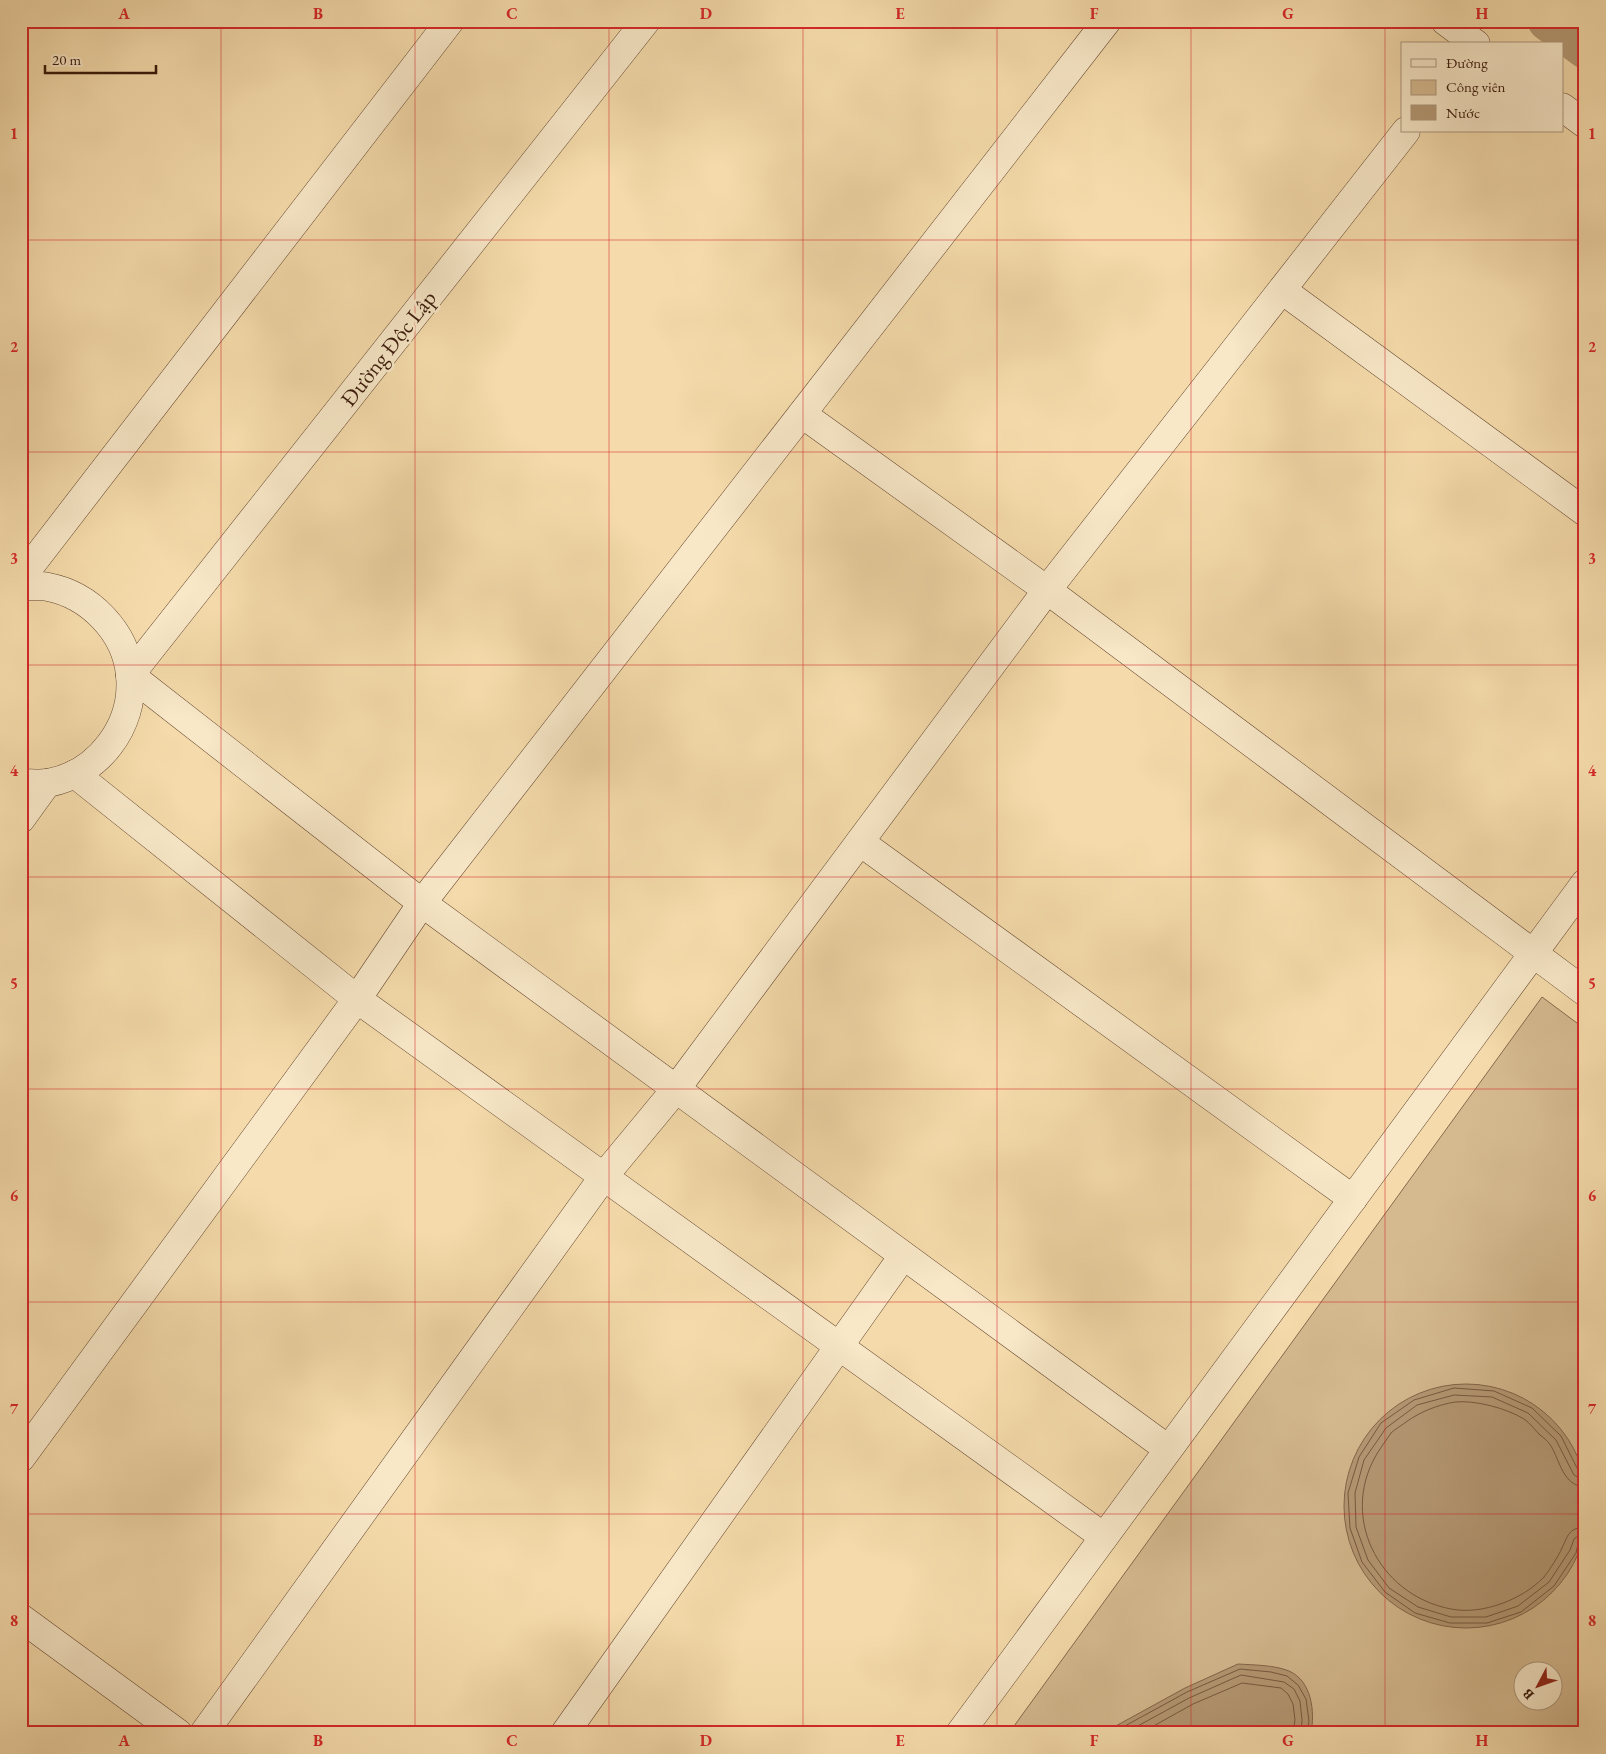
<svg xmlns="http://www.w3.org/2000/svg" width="1606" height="1754" font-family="'EB Garamond',serif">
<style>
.green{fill:#d5ba90;stroke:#876a4e;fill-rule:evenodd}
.water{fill:#b59975;stroke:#83664b}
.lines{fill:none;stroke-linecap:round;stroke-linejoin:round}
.shore{stroke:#775a40;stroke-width:1}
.canal{stroke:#b59975;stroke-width:39}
.minor-casing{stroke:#684a33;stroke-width:29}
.minor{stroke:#f8e8c8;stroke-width:28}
.grid{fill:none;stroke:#d62828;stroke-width:1;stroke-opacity:0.55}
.labels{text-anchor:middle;stroke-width:5;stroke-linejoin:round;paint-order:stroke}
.street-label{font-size:22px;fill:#391a0b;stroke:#f8e8c8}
.neatline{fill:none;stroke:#d62828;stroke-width:2}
.grid-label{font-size:16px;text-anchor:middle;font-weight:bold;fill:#d62828}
</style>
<rect width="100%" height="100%" fill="#f5dbab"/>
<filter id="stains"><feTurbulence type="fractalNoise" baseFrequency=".004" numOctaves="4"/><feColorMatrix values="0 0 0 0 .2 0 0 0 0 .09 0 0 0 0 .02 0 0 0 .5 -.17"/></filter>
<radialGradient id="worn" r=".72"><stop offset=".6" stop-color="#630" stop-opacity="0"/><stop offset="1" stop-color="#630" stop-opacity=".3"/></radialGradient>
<path class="green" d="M1542,997l43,32v704h-576zM1524,1672h30v30h-30z"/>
<g class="water">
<circle cx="1466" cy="1506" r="122"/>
<path d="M1238,1664c16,1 36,1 51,7 23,10 26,41 22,62h-208l82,-45z"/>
</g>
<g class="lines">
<g class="shore">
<polyline points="1585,1473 1578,1470 1561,1436 1532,1408 1494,1391 1454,1388 1414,1400 1381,1423 1359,1457 1348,1493 1350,1528 1362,1562 1385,1592 1415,1613 1450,1623 1487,1623 1521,1612 1554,1586 1576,1553 1578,1544 1585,1541"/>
<polyline points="1585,1479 1579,1478 1574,1475 1556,1440 1528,1413 1492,1397 1454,1395 1417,1405 1386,1428 1364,1460 1355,1493 1356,1527 1368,1560 1389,1588 1418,1607 1451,1617 1486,1617 1518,1606 1549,1582 1570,1550 1574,1539 1578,1536 1585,1535"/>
<path d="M1585,1487c-22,-1 -25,-26 -34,-41 -3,-5 -7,-8 -11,-11 -5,-5 -10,-12 -16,-16 -18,-11 -49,-19 -69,-17 -18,3 -35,10 -49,20 -5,4 -11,7 -15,11 -4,5 -7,11 -11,16 -43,64 -3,146 71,160 31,6 71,-9 93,-32 6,-8 14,-20 18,-29 6,-12 6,-20 23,-21"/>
<polyline points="1112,1733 1187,1692 1240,1669 1271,1672 1287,1676 1298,1685 1306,1699 1309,1721 1307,1733"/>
<polyline points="1125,1733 1189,1698 1241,1675 1284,1682 1294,1689 1300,1701 1302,1720 1301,1733"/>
<polyline points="1141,1733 1193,1704 1242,1683 1281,1688 1288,1694 1293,1704 1295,1720 1293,1733"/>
</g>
<polyline class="canal" points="1547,21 1585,49"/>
<defs>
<g id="minor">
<polyline points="646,21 130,675 422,903 1168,1449"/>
<polyline points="1445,21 1476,44"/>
<polyline points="1562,107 1585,124"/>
<polyline points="1282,290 1585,512"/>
<polyline points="802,414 1047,590 1585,992"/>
<polyline points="21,578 450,21"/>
<path d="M21,586c9,1 19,-1 27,1 42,8 78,45 82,88 5,51 -32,99 -82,108 -8,1 -18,0 -27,0"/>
<polyline points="75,774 357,999 1104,1537"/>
<polyline points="21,819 47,783"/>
<polyline points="860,842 1353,1199"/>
<polyline points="21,1458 357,999 422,903 1107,21"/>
<polyline points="21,1618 178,1733"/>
<polyline points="204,1733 604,1176 676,1089 1047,590 1406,131"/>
<polyline points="565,1733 903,1256"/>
<polyline points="960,1733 1585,883"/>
</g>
</defs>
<use href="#minor" class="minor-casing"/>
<use href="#minor" class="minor"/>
</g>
<path class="grid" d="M221,21v1712M415,21v1712M609,21v1712M803,21v1712M997,21v1712M1191,21v1712M1385,21v1712M21,240h1564M21,452h1564M21,665h1564M21,877h1564M21,1089h1564M21,1302h1564M21,1514h1564"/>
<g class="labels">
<g class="street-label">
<text transform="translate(388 348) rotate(-52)" y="8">Đường Độc Lập</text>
</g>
</g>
<rect width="1606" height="1754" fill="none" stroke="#f5dbab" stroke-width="55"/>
<rect x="1401" y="42" width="162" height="90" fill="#f8e8c8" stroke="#ac967c"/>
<rect x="1411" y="59" width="25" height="8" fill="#f8e8c8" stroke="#ac967c"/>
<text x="1446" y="68" font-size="15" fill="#391a0b">Đường</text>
<rect x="1411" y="80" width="25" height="15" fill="#d5ba90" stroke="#ac967c"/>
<text x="1446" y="92" font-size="15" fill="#391a0b">Công viên</text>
<rect x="1411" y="105" width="25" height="15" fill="#b59975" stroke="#ac967c"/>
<text x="1446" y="118" font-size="15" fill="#391a0b">Nước</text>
<g transform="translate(1538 1686) rotate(229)"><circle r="24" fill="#f8e8c8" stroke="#ac967c"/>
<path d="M0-4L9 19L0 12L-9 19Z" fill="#8f2418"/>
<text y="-8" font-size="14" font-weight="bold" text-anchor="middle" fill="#391a0b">B</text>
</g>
<path d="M45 65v8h111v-8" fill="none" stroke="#391a0b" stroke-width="2.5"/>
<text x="52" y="65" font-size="15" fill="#391a0b" stroke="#f8e8c8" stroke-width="4" paint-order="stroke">20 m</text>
<rect x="28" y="28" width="1550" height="1698" class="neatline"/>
<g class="grid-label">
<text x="124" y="19">A</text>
<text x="318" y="19">B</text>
<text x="512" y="19">C</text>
<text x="706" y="19">D</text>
<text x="900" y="19">E</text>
<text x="1094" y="19">F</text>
<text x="1288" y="19">G</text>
<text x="1482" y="19">H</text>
<text x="14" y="139">1</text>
<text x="1592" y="139">1</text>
<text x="14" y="352">2</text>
<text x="1592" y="352">2</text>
<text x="14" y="564">3</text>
<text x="1592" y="564">3</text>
<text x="14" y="776">4</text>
<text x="1592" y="776">4</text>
<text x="14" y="989">5</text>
<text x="1592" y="989">5</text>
<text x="14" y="1201">6</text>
<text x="1592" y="1201">6</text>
<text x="14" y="1414">7</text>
<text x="1592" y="1414">7</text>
<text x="14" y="1626">8</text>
<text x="1592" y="1626">8</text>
<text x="124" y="1746">A</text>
<text x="318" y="1746">B</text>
<text x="512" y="1746">C</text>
<text x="706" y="1746">D</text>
<text x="900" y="1746">E</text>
<text x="1094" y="1746">F</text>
<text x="1288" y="1746">G</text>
<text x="1482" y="1746">H</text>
</g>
<rect width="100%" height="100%" filter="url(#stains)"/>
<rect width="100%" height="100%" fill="url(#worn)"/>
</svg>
